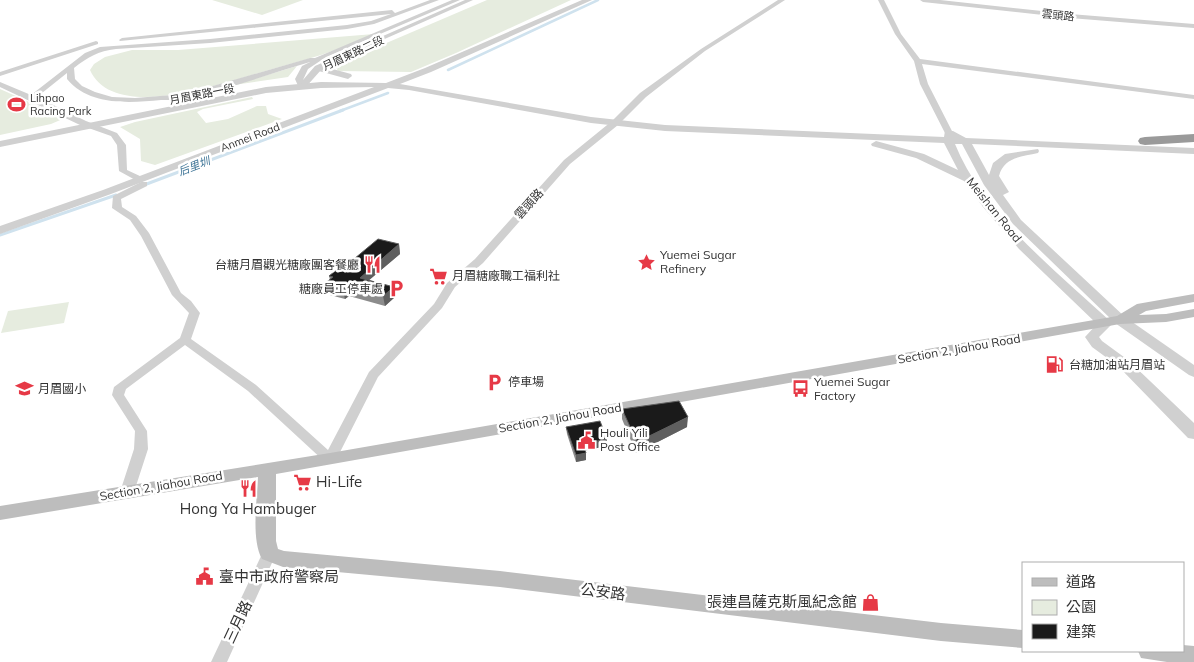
<svg xmlns="http://www.w3.org/2000/svg" width="1194" height="662" font-family="Mulish,'Noto Sans TC',sans-serif">
<style>
.green{fill:#e6ecdf}
.lines{fill:none;stroke-linecap:round;stroke-linejoin:round}
.stream-far1{stroke:#cfe2ee;stroke-width:2.5}
.stream{stroke:#cfe2ee;stroke-width:3}
.minor{fill:#d0d0d0;fill-rule:evenodd}
.tertiary{fill:#d0d0d0;fill-rule:evenodd}
.secondary{fill:#bdbdbd;fill-rule:evenodd}
.motorway{fill:#9a9a9a;fill-rule:evenodd}
.wall{fill:#8c8c8c}
.shaded-wall{fill:#5f5f5f}
.building{fill:#1a1a1a;stroke:#5f5f5f}
.labels{text-anchor:middle;stroke-width:5;stroke-linejoin:round;paint-order:stroke}
.far-street-label{font-size:11px;fill:#333;stroke:#fff}
.far-poi-label{font-size:11px;fill:#333;stroke:#fff;text-anchor:start}
.far-water-label{font-size:11px;font-style:italic;fill:#3f7597;stroke:#fff}
.street-label{font-size:12px;fill:#333;stroke:#fff}
.poi-label{font-size:12px;fill:#333;stroke:#fff;text-anchor:start}
.near-poi-label{font-size:15px;fill:#333;stroke:#fff;text-anchor:start}
.near-street-label{font-size:15px;fill:#333;stroke:#fff}
</style>
<rect width="100%" height="100%" fill="#fff"/>
<g class="green">
<polygon points="212,0 303,0 262,15"/>
<polygon points="487,0 571,0 456,53 411,72 338,71 336,68 349,59"/>
<path d="M374,34c-17,7 -35,15 -53,21 -23,7 -46,13 -69,20 -39,11 -139,46 -162,-5l4,-6 11,-7 27,-7h46z"/>
<polygon points="297,66 288,77 234,85"/>
<polygon points="0,89 65,118 51,124 0,135"/>
<polygon points="252,97 253,99 203,109 197,112 206,123 228,119 257,106 266,106 268,114 282,119 155,165 141,161 140,139 120,127 135,122"/>
<polygon points="69,302 64,323 1,333 8,311"/>
</g>
<g class="lines">
<g class="stream-far1">
<polyline points="448,70 598,0"/>
<polyline points="340,111 388,93"/>
</g>
<g class="stream">
<polyline points="144,185 343,110"/>
<polyline points="0,235 116,195"/>
</g>
<g class="minor">
<path d="M430,0h9l-65,24 -27,5 -137,14 -94,6c-18,2 -28,8 -42,19l1,11 7,7 13,6 17,5 23,1 50,-4 125,-36h5l137,-58h8l-134,57 -18,12 -5,11 12,-14 18,-8 132,-58h8l-136,60 -16,10 -16,18h-6l-4,-9 7,-13 8,-4c-41,12 -81,27 -122,36 -9,2 -19,2 -27,2 -32,3 -72,6 -94,-21v-6l-30,24 49,24 31,12 9,12 1,25 15,7v4l-3,1 -20,-11 -2,-26 -6,-9 -31,-11 -80,-38v-5l31,13 54,-42 15,-6 110,-8 137,-14 24,-4 20,-7 -271,27 -1,-1 3,-2 270,-28 3,3z"/>
<polygon points="778,0 785,0 705,51 646,97 618,125 570,164 483,263 455,287 442,308 378,377 335,462 325,462 248,391 185,345 126,389 124,395 147,431 148,449 134,492 132,496 127,497 122,496 120,492 134,449 135,431 112,395 114,387 180,338 189,313 172,295 141,236 130,220 112,208 113,196 141,182 147,182 147,186 121,199 122,207 136,216 149,233 181,293 191,301 200,313 191,339 256,385 328,450 369,372 434,304 447,283 475,259 564,160 612,121 640,93 701,49"/>
<polygon points="878,0 884,0 901,34 920,59 1194,95 1194,99 922,64 928,84 953,133 946,135 920,84 914,61 895,34"/>
<polygon points="920,0 940,0 1070,14 1194,24 1194,28 1070,18 923,2"/>
<polygon points="96,41 98,42 98,44 0,76 0,72"/>
<polygon points="269,548 274,550 276,554 227,662 211,662 262,554 264,550"/>
</g>
<g class="tertiary">
<path d="M582,0h10l-161,72 -31,12 191,33 74,8 279,12 1,-6h8l13,7 228,10v6l-222,-10 17,31 4,-12 12,-9 33,-5 1,2 -1,2c-17,4 -34,4 -39,23l10,16 -6,3 18,25 104,97 69,48v12l-5,-2 -74,-52 -102,-99 -29,-39 -22,-41h-7c28,70 100,126 155,177l2,3 -13,13 3,4 26,19 66,63v16l-6,-1 -70,-72 -26,-19 -7,-10 12,-13 -78,-75 -36,-42 -19,-26 -48,-23 -44,-12 -1,-2 5,-3 48,13 34,16 -14,-27 -279,-12 -74,-8 -182,-33 -21,-2 -277,106 -111,40v-8l103,-36 271,-103 -53,1 -55,5 -266,54v-6l266,-54 55,-5 65,1 39,-15z"/>
<polygon points="318,65 351,74 352,76 348,79 315,70 314,68"/>
</g>
<g class="secondary">
<path d="M1194,294v8l-48,9 -7,4 27,-1 28,-5v8l-28,5 -46,2 -844,150v67l2,8 6,2 216,20 441,52 82,7v18l-82,-7 -441,-54 -217,-20 -21,-8c-11,-20 -5,-58 -4,-82l-258,43v-14l330,-53 787,-137 20,-12z"/>
<polygon points="1183,645 1194,646 1194,662 1167,662 1141,658 1138,651 1183,651"/>
</g>
<polygon class="motorway" points="1194,134 1194,142 1145,145 1140,144 1138,141 1140,138 1145,137"/>
</g>
<g class="wall">
<polygon points="399,244 400,254 369,280 394,287 395,297 385,306 349,296 345,299 326,294 324,284 330,280 329,276 342,269"/>
<polygon points="622,409 687,427 636,453 622,419"/>
<polygon points="566,427 607,446 585,450 586,460 576,462 567,434"/>
</g>
<g class="shaded-wall">
<polygon points="399,244 400,254 361,287 360,278"/>
<polygon points="347,286 349,296 345,299 343,290"/>
<polygon points="394,287 395,297 385,306 383,296"/>
<polygon points="688,417 687,427 636,453 637,442"/>
<polygon points="607,439 607,446 583,451 583,444"/>
<polygon points="586,453 586,460 576,462 576,455"/>
</g>
<g class="building">
<polygon points="378,239 399,244 360,278 394,287 383,296 347,286 343,290 324,284 333,277 329,276 339,268 342,269"/>
<polygon points="679,401 688,417 637,442 622,409"/>
<polygon points="600,421 607,439 583,444 586,453 576,455 566,427"/>
</g>
<defs>
<symbol id="stadium-bare" viewBox="-9 -9 18 18"><path d="M0-5a6.5 5 0 1 0 0 10a6.5 5 0 1 0 0-10ZM-3.5-1.8h7v3.6h-7Z" fill="#e63946" stroke="#fff" stroke-width="2.5" paint-order="stroke"/></symbol>
<symbol id="sight-bare" viewBox="-9 -9 18 18"><path d="M0-6L1.8-2.2L6-1.7L2.9 1.2L3.7 5.4L0 3.3L-3.7 5.4L-2.9 1.2L-6-1.7L-1.8-2.2Z" fill="#e63946" stroke="#fff" stroke-width="2.5" paint-order="stroke"/></symbol>
<symbol id="restaurant-bare" viewBox="-9 -9 18 18"><path d="M-5-6h1v4h1v-4h1v4h1v-4h1v5L-1.5 .5V6h-2V.5L-5-1ZM5-6V6H3V1.5H1.5Q1.5-4 5-6Z" fill="#e63946" stroke="#fff" stroke-width="2.5" paint-order="stroke"/></symbol>
<symbol id="supermarket-bare" viewBox="-9 -9 18 18"><path d="M-6-5.5h2.5l.6 2H6L4.5 2H-2.5L-4.4-4H-6ZM-1.5 3.2a1.3 1.3 0 1 0 .1 0ZM3 3.2a1.3 1.3 0 1 0 .1 0Z" fill="#e63946" stroke="#fff" stroke-width="2.5" paint-order="stroke"/></symbol>
<symbol id="parking-bare" viewBox="-9 -9 18 18"><path d="M-3.5-5.5H1a3.5 3.5 0 0 1 0 7H-1V5.5H-3.5ZM-1-3.4V-.6H.8a1.4 1.4 0 0 0 0-2.8Z" fill="#e63946" stroke="#fff" stroke-width="2.5" paint-order="stroke"/></symbol>
<symbol id="fuel-bare" viewBox="-9 -9 18 18"><path d="M-5.5-6h7V0h2V4h1.3V-2.5L3-4.5l.8-.8L6-3V5H2.5V1h-1V6h-7ZM-4.2-4.7v3.2H.2V-4.7Z" fill="#e63946" stroke="#fff" stroke-width="2.5" paint-order="stroke"/></symbol>
<symbol id="school-bare" viewBox="-9 -9 18 18"><path d="M0-5L7-2L0 1L-7-2ZM-4 1L0 2.5L4 1V4Q0 6-4 4Z" fill="#e63946" stroke="#fff" stroke-width="2.5" paint-order="stroke"/></symbol>
<symbol id="bus-bare" viewBox="-9 -9 18 18"><path d="M-5-6H5V4H4V6H2V4H-2V6H-4V4H-5ZM-3.5-4V0h7V-4ZM-3.5 1.2v1.5H-2V1.2ZM2 1.2v1.5H3.5V1.2Z" fill="#e63946" stroke="#fff" stroke-width="2.5" paint-order="stroke"/></symbol>
<symbol id="civic-bare" viewBox="-9 -9 18 18"><path d="M-.6-6.5H3V-4.5H.6V-3L4-1V1h2V6H-6V1h2V-1L-.6-3ZM-1.2 2.5V6h2.4V2.5Z" fill="#e63946" stroke="#fff" stroke-width="2.5" paint-order="stroke"/></symbol>
<symbol id="shop-bare" viewBox="-9 -9 18 18"><path d="M-5-2.5h2.3a2.7 3.5 0 0 1 5.4 0H5L5.5 6h-11ZM-1.5-2.5h3a1.5 2.3 0 0 0-3 0Z" fill="#e63946" stroke="#fff" stroke-width="2.5" paint-order="stroke"/></symbol>
</defs>
<g fill-rule="evenodd">
<use href="#stadium-bare" x="4" y="92" width="25" height="25"/>
<use href="#sight-bare" x="634" y="250" width="25" height="25"/>
<use href="#restaurant-bare" x="360" y="252" width="25" height="25"/>
<use href="#supermarket-bare" x="426" y="264" width="25" height="25"/>
<use href="#parking-bare" x="384" y="276" width="25" height="25"/>
<use href="#fuel-bare" x="1042" y="352" width="25" height="25"/>
<use href="#parking-bare" x="482" y="370" width="25" height="25"/>
<use href="#school-bare" x="12" y="376" width="25" height="25"/>
<use href="#bus-bare" x="788" y="376" width="25" height="25"/>
<use href="#civic-bare" x="574" y="428" width="25" height="25"/>
<use href="#supermarket-bare" x="290" y="470" width="25" height="25"/>
<use href="#restaurant-bare" x="236" y="476" width="25" height="25"/>
<use href="#civic-bare" x="192" y="564" width="25" height="25"/>
<use href="#shop-bare" x="858" y="590" width="25" height="25"/>
</g>
<g class="labels">
<g class="far-street-label">
<text transform="translate(1058 15) rotate(6)" y="4">雲頭路</text>
<text transform="translate(353 53) rotate(-25)" y="4">月眉東路二段</text>
<text transform="translate(202 94) rotate(-11)" y="4">月眉東路一段</text>
<text transform="translate(250 137) rotate(-21)" y="4">Anmei Road</text>
</g>
<g class="far-poi-label">
<text x="30" y="102">Lihpao<tspan x="30" dy="13">Racing Park</tspan></text>
</g>
<g class="far-water-label">
<text transform="translate(194 166) rotate(-21)" y="4">后里圳</text>
</g>
<g class="street-label">
<text transform="translate(529 204) rotate(-48)" y="4">雲頭路</text>
<text transform="translate(994 210) rotate(51)" y="4">Meishan Road</text>
<text transform="translate(959 349) rotate(-10)" y="4">Section 2, Jiahou Road</text>
<text transform="translate(560 418) rotate(-10)" y="4">Section 2, Jiahou Road</text>
<text transform="translate(161 486) rotate(-10)" y="4">Section 2, Jiahou Road</text>
</g>
<g class="poi-label">
<text x="660" y="259">Yuemei Sugar<tspan x="660" dy="14">Refinery</tspan></text>
<text x="359" y="269" text-anchor="end">台糖月眉觀光糖廠團客餐廳</text>
<text x="452" y="280">月眉糖廠職工福利社</text>
<text x="383" y="293" text-anchor="end">糖廠員工停車處</text>
<text x="1069" y="369">台糖加油站月眉站</text>
<text x="508" y="386">停車場</text>
<text x="814" y="386">Yuemei Sugar<tspan x="814" dy="14">Factory</tspan></text>
<text x="38" y="393">月眉國小</text>
<text x="600" y="437">Houli Yili<tspan x="600" dy="14">Post Office</tspan></text>
</g>
<g class="near-poi-label">
<text x="316" y="487">Hi-Life</text>
<text x="248" y="514" text-anchor="middle">Hong Ya Hambuger</text>
<text x="219" y="582">臺中市政府警察局</text>
<text x="857" y="607" text-anchor="end">張連昌薩克斯風紀念館</text>
</g>
<g class="near-street-label">
<text transform="translate(603 592) rotate(7)" y="5">公安路</text>
<text transform="translate(238 622) rotate(-65)" y="5">三月路</text>
</g>
</g>
<rect x="1022" y="562" width="162" height="90" fill="#ffffff" stroke="#adadad"/>
<rect x="1032" y="578" width="25" height="8" fill="#bdbdbd" stroke="#adadad"/>
<text x="1066" y="587" font-size="15" fill="#333333">道路</text>
<rect x="1032" y="600" width="25" height="15" fill="#e6ecdf" stroke="#adadad"/>
<text x="1066" y="612" font-size="15" fill="#333333">公園</text>
<rect x="1032" y="624" width="25" height="15" fill="#1a1a1a" stroke="#adadad"/>
<text x="1066" y="637" font-size="15" fill="#333333">建築</text>
</svg>
